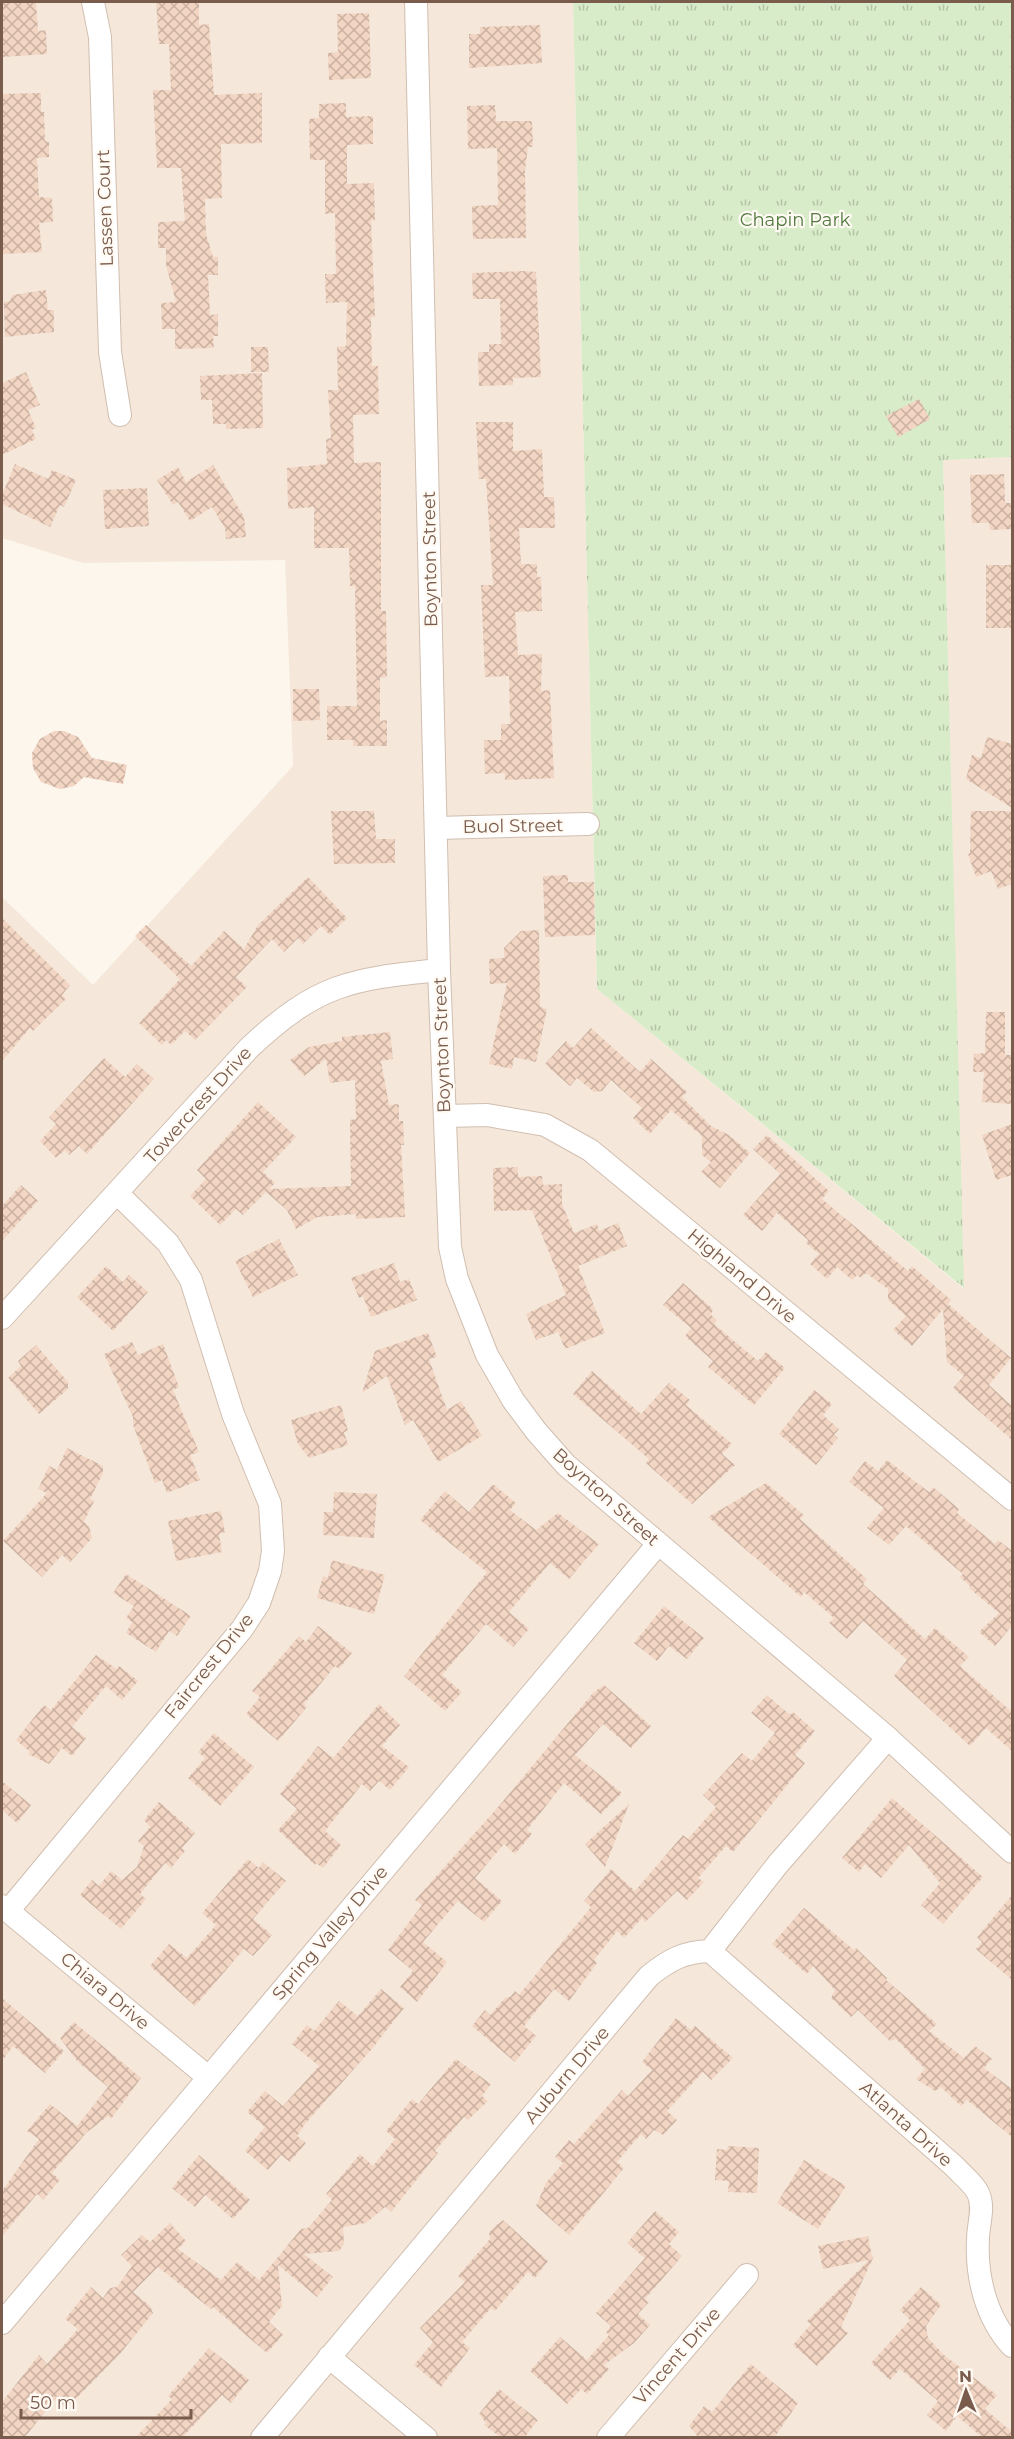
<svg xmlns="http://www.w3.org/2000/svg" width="1014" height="2439" font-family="Montserrat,sans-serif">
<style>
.residential{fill:#f5e8da}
.park{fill:url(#park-tufts)}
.building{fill:url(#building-cross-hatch)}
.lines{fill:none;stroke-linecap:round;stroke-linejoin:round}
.minor-casing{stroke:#d1beb0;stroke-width:24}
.minor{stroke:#fff;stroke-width:22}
.labels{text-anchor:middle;stroke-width:4.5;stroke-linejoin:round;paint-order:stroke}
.street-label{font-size:18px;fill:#7a5c4d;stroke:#fffaf3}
.park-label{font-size:18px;fill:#537a41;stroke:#fffaf3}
</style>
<defs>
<pattern id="park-tufts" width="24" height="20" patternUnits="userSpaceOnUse" patternTransform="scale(1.5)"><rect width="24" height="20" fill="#d8ecc9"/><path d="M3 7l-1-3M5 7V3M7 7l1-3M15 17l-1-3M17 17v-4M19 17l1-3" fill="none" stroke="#b4c2a5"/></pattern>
<pattern id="building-cross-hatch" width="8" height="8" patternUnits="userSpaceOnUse" patternTransform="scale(1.5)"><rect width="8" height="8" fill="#f3d5c3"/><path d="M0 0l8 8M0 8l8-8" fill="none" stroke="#cab0a1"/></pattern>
</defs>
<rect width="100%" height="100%" fill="#fdf6ec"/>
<polygon class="residential" points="2,2 573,2 597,989 963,1288 943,459 1012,457 1012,2437 2,2437 2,897 93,985 293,766 285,560 83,563 2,538"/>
<polygon class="park" points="573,2 1012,2 1012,457 943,460 964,1288 597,989"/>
<g class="building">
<polygon points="36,2 38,31 46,30 47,54 2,57 2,3"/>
<polygon points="156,2 199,2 199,25 209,24 214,95 262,93 262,143 221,144 222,198 205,199 206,234 213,257 218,257 218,275 208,275 210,315 218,314 218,336 213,336 214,348 175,349 175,329 162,329 161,303 176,302 166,265 166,248 158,248 158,222 185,221 181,168 157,168 153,90 171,90 169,44 159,44"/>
<polygon points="369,13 371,78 329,80 328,53 338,52 337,14"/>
<polygon points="540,25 542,63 469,68 469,34 480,34 480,27"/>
<polygon points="41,93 41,112 44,112 45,141 49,142 49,157 37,158 39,197 52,198 53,222 39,223 42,252 2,254 2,94"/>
<polygon points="346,103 346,117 373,116 373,144 347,145 347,184 374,183 375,221 371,220 375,317 371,317 372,366 378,366 379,414 353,415 354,463 381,462 381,611 386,611 387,677 380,678 380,721 387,720 387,746 353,746 353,740 327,740 327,706 357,706 355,586 350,586 349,548 314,548 314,507 288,509 287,468 327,464 326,439 331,438 328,390 338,390 337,347 346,346 347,302 326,303 325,274 336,274 335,213 325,214 325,160 310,160 309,119 319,118 319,104"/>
<polygon points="495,105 496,121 532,121 533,147 528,147 525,171 526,238 473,239 472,206 498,205 497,148 468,149 467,106"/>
<polygon points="525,271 536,272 541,377 513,378 513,385 479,386 478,352 489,352 489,344 501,344 500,299 473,299 472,273"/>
<polygon points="46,290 48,310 54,310 54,332 5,337 4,302 10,301 12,295"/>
<polygon points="251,347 268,347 269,372 251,372"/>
<polygon points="26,372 40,405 28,410 36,428 32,430 36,439 2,455 2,383"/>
<polygon points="262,373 263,428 226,429 226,424 213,424 212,400 201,400 200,376"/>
<polygon points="919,399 930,419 898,437 886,416"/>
<polygon points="476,422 513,422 513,451 542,449 544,497 554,497 555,528 519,528 521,564 537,564 537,577 541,577 542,611 515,612 518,655 542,654 541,691 550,690 554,778 505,780 505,773 485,774 484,740 501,740 501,724 510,724 509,676 485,677 481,585 493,585 486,479 479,479"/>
<polygon points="15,464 48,479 52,470 76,480 64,507 60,505 50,527 2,504 2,495"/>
<polygon points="213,465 244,517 246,537 226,539 225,528 212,507 190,521 178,502 173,505 157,480 178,467 186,482"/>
<polygon points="1004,474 1005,503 1012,503 1012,529 990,530 989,523 972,523 970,475"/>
<polygon points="147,488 149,526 105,529 103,490"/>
<rect x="986" y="565" width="26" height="63"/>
<polygon points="293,689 319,689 320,720 293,721"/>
<polygon points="54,731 64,731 78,737 92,758 127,765 123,784 84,777 74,786 60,789 41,782 33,768 32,753 40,739"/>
<polygon points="987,737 1012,744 1012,808 966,779 972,755 981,758"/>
<polygon points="331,811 374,811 376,839 395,839 395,863 334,864"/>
<polygon points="971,811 1012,811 1012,884 998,889 991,871 976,877 968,854 970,853"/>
<polygon points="568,875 568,882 594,882 595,935 545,937 543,876"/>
<polygon points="308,877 347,918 330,935 321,926 303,944 298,938 284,952 272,939 236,977 247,987 195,1040 185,1031 171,1045 166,1040 162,1045 139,1023 180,979 135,936 146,925 191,966 224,931 244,949 258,925"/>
<polygon points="2,918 70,985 62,995 66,999 33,1031 30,1028 2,1061"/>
<polygon points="539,930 540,1007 547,1009 536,1062 514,1057 512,1069 489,1064 507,983 490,984 489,959 504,958 504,948 521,931"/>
<polygon points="986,1012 1005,1012 1005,1055 1012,1055 1012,1104 982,1102 984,1072 973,1072 974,1054 985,1053"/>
<polygon points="591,1028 640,1072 651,1059 687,1092 682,1097 711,1126 729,1135 750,1153 720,1188 701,1172 711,1162 702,1155 702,1136 671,1110 650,1134 633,1118 642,1108 611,1080 602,1091 594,1092 577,1078 570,1086 545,1064 566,1041 573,1048"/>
<polygon points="390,1032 393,1059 381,1061 389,1105 399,1104 399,1121 403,1121 404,1145 401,1145 405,1217 356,1219 356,1214 318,1217 296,1229 287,1210 266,1192 243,1215 236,1209 220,1225 190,1196 206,1179 197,1170 258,1102 296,1137 263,1172 275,1183 269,1189 351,1186 350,1120 356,1119 355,1080 330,1083 326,1059 304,1076 290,1060 309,1047 342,1041 342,1037"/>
<polygon points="104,1058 125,1077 137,1064 154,1079 87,1154 79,1146 69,1155 65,1150 56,1158 40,1141 56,1124 49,1117"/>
<polygon points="1012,1124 1012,1175 996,1180 982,1135"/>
<polygon points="767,1135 829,1191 822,1199 908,1271 912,1266 951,1300 948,1304 1011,1358 989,1385 1012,1406 1012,1440 953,1388 964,1376 947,1362 943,1309 912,1346 893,1330 906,1316 888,1300 888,1289 866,1273 861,1278 857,1275 852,1280 837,1267 827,1279 810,1264 819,1254 806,1243 808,1240 777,1213 762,1231 743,1215 780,1174 753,1149"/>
<polygon points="518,1167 518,1177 542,1176 543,1185 562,1184 562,1204 574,1233 597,1224 599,1231 618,1223 627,1246 578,1266 605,1333 565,1349 558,1332 536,1340 526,1314 566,1295 532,1210 494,1211 493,1168"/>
<polygon points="21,1185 38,1201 2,1241 2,1206"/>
<polygon points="279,1239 298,1275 253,1297 235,1261"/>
<polygon points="394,1263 400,1282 409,1279 417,1300 371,1317 363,1296 359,1298 351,1278"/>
<polygon points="106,1266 123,1282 129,1275 148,1292 113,1331 77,1297"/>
<polygon points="683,1283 713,1309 711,1315 717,1320 714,1324 758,1361 766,1352 785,1368 754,1405 708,1367 713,1361 685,1336 691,1328 663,1305"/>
<polygon points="428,1333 437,1357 429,1359 447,1410 461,1401 482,1436 438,1462 413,1420 405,1425 387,1376 362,1393 375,1351"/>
<polygon points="132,1342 138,1355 163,1344 179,1387 173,1390 199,1452 190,1455 200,1480 167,1493 162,1480 155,1483 133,1425 133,1417 104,1354"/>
<polygon points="36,1345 68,1382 68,1389 39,1414 8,1378 21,1366 18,1361"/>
<polygon points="592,1371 641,1414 669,1383 690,1400 686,1405 732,1444 722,1454 735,1465 692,1504 646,1463 649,1459 573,1394"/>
<polygon points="814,1390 832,1404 823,1415 839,1429 834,1435 838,1438 816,1465 779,1434"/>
<polygon points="341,1405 348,1431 344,1432 348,1445 309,1458 298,1444 291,1420"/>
<polygon points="67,1448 103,1466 103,1473 90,1499 94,1501 84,1522 89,1526 92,1538 70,1562 62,1555 42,1577 3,1541 47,1493 38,1489 49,1466 57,1470"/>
<polygon points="887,1460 929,1492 933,1487 959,1509 957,1513 995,1544 998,1540 1012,1551 1012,1626 995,1646 979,1632 999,1613 969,1588 971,1587 960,1577 963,1574 906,1526 889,1545 867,1528 884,1508 849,1482 865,1461 878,1471"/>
<polygon points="766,1483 804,1515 800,1519 867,1579 863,1584 925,1639 935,1628 969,1657 960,1666 1012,1712 1012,1751 986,1728 970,1746 894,1676 907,1660 863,1621 847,1639 829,1623 834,1618 804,1592 801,1597 708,1517"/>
<polygon points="493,1484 516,1503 510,1510 536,1530 558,1513 599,1544 569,1579 550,1563 509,1612 529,1629 513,1647 486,1624 442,1675 462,1692 445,1711 404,1676 487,1572 420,1520 445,1491 469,1512"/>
<polygon points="334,1492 377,1494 374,1538 323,1535 324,1512 333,1512"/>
<polygon points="221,1511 225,1532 219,1534 222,1552 176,1561 168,1521"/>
<polygon points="332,1560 385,1575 374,1614 317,1598 323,1576 328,1578"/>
<polygon points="126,1574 191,1616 177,1636 169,1631 156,1652 126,1633 132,1622 126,1618 134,1606 113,1593"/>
<polygon points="664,1606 704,1638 687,1659 669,1646 657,1661 634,1643"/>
<polygon points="318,1626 352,1653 339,1669 335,1666 304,1704 307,1707 278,1741 246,1714 260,1697 252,1691 299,1636 306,1642"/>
<polygon points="96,1655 117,1669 119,1666 138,1681 122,1700 106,1686 72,1727 86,1738 72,1756 62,1748 49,1764 28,1754 30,1752 16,1740 44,1705 51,1710"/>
<polygon points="604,1685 651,1726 631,1748 603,1724 575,1755 622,1793 601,1814 564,1783 527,1830 532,1834 515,1854 504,1844 475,1878 502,1901 484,1922 458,1901 423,1942 447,1962 417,2002 400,1987 413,1971 388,1950 422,1905 415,1900 499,1806 593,1693"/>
<polygon points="767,1695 790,1715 793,1712 815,1731 795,1755 805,1763 733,1852 726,1846 698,1878 704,1882 687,1900 677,1891 645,1922 642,1918 624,1938 617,1931 594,1960 597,1963 569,2001 554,1989 524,2026 536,2036 515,2062 472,2026 485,2010 490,2015 505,1998 510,1997 515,1991 519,1995 591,1907 584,1901 611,1869 635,1891 683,1835 688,1839 716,1807 703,1795 742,1753 752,1761 775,1733 751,1713"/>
<polygon points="379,1704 400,1725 382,1746 409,1767 390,1790 379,1781 370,1791 362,1784 325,1831 341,1845 323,1868 316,1863 315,1865 278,1830 297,1809 280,1794 318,1746 333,1758"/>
<polygon points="214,1733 254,1767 220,1806 188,1778 205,1758 198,1752"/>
<polygon points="2,1781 31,1805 17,1823 2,1810"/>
<polygon points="892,1798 983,1877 943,1924 921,1905 940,1883 909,1845 881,1878 865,1864 859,1872 842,1858"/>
<polygon points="159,1802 195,1833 182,1848 185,1851 171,1868 165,1863 140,1894 146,1899 121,1929 80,1895 92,1880 99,1886 111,1871 122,1880 137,1867 144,1846 138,1841 150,1827 144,1820"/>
<polygon points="629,1804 605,1867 585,1844"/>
<polygon points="248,1859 259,1868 263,1862 286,1881 253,1919 272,1935 253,1956 244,1949 195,2006 150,1966 169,1944 187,1958 216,1925 202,1913"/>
<polygon points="1012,1895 1012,1980 976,1949 982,1942 977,1937"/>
<polygon points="804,1908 854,1950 856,1948 887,1978 886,1980 937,2024 929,2031 964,2058 975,2046 992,2059 984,2068 1012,2089 1012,2137 967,2100 961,2106 941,2087 935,2091 916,2079 925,2069 896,2039 890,2041 858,2010 851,2017 831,1998 835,1990 813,1966 807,1974 772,1944"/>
<polygon points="381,1989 404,2008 371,2050 305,2124 297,2136 306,2143 290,2162 281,2155 268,2170 245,2151 265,2127 247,2112 265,2091 283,2106 319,2066 292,2044 307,2025 314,2031 339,2001 358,2016"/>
<polygon points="2,1998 64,2051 45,2073 13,2046 2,2061"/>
<polygon points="676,2018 691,2030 695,2026 733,2058 711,2080 703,2072 667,2111 677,2120 663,2135 654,2130 646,2139 641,2134 617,2162 624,2168 569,2235 536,2206 546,2183 563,2163 555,2157 569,2140 574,2144 622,2090 628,2096 652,2070 642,2062"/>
<polygon points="74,2022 141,2078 111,2119 108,2116 86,2133 52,2173 60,2180 43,2200 37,2194 2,2236 2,2191 39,2139 27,2131 50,2104 77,2126 108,2087 78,2062 60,2038"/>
<polygon points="456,2059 491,2084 482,2096 488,2101 468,2120 464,2117 435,2151 438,2153 391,2212 385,2207 366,2223 343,2227 344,2244 339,2251 304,2254 333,2277 317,2297 278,2265 282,2306 269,2322 283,2335 267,2353 213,2307 211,2309 158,2267 133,2292 150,2306 153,2313 119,2355 66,2409 55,2400 24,2438 2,2438 2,2402 39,2355 47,2364 78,2329 65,2319 91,2287 103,2298 110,2288 117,2287 132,2266 121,2255 142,2235 150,2242 170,2223 186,2241 178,2249 221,2280 237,2262 259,2280 301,2229 308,2228 332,2200 326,2194 360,2154 373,2166 395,2139 386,2131 412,2099 418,2104"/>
<polygon points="728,2146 759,2148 757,2193 728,2192 729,2181 715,2180 717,2149 727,2150"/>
<polygon points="199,2155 250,2200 233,2219 205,2195 195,2207 172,2188"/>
<polygon points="804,2160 846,2186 818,2229 777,2203"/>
<polygon points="655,2211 679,2232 669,2244 682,2256 645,2299 649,2302 638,2314 650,2325 634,2343 604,2365 609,2369 587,2394 581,2389 567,2404 530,2371 560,2337 587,2360 609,2335 606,2332 611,2326 596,2313 645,2258 627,2243"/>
<polygon points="503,2220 548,2261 535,2278 528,2272 495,2311 491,2308 462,2342 470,2348 441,2387 414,2365 433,2342 420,2328 465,2282 458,2276 490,2239 489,2233 494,2227"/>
<polygon points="868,2236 872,2257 874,2256 841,2327 848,2333 817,2366 793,2345 811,2324 807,2321 869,2260 823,2269 818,2246"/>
<polygon points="921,2287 941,2305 926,2326 928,2338 945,2356 997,2395 985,2409 1012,2432 1012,2438 983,2438 957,2416 946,2431 927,2415 938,2401 900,2369 890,2380 871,2363 910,2320 900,2310"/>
<polygon points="209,2348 249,2380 231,2403 222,2395 182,2438 135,2438 172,2399 168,2396"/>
<polygon points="751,2364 798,2403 774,2438 699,2438 689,2426 704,2406 712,2412"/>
<polygon points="499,2389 538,2420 524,2438 502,2438 484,2425 486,2423 479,2414"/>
</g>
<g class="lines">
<defs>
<g id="minor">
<polyline points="93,2 100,37 110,352 120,415"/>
<polyline points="416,2 439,970 450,1247 457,1279 487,1355 513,1400 536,1431 566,1465 888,1738 1012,1852"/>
<polyline points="437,828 588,824"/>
<polyline points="445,1116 487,1115 545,1125 590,1150 1012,1499"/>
<path d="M2,1318l247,-270c68,-64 101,-69 190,-78"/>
<polyline points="2,1906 208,2077"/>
<polyline points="8,1911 242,1629 259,1603 270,1571 273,1551 270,1504 233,1414 191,1280 168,1243 118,1194"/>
<path d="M710,1951l244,215c7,8 20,18 24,27 7,14 0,32 0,46 -2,38 8,79 34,107"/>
<polyline points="2,2323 658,1544"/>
<polyline points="329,2357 426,2438"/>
<path d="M262,2438l387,-462c20,-16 34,-24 61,-25l68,-87 110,-126"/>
<polyline points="608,2438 747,2275"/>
</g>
</defs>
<use href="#minor" class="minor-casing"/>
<use href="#minor" class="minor"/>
</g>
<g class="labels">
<g class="street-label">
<text transform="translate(105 208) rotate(-92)" y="6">Lassen Court</text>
<text transform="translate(430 559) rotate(-91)" y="6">Boynton Street</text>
<text transform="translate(513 826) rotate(-1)" y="6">Buol Street</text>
<text transform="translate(442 1045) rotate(-92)" y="6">Boynton Street</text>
<text transform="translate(198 1105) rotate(-48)" y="6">Towercrest Drive</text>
<text transform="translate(742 1276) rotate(40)" y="6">Highland Drive</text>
<text transform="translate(606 1497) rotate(42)" y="6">Boynton Street</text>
<text transform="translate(209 1666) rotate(-51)" y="6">Faircrest Drive</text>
<text transform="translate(330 1933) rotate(-50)" y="6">Spring Valley Drive</text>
<text transform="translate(105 1991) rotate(40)" y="6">Chiara Drive</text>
<text transform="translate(567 2075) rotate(-50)" y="6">Auburn Drive</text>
<text transform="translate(906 2124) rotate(42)" y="6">Atlanta Drive</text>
<text transform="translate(677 2356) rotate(-49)" y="6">Vincent Drive</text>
</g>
<g class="park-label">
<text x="795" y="226">Chapin Park</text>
</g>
</g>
<rect width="1014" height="2439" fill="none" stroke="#7a5c4d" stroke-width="6"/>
<g transform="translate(966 2391) rotate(358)" stroke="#fffaf3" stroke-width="4.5" paint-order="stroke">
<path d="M0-4.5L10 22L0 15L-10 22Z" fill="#7a5c4d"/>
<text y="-9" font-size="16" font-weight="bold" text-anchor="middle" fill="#7a5c4d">N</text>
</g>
<path d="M21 2409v9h170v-9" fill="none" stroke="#7a5c4d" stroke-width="3"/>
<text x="30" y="2409" font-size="18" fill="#7a5c4d" stroke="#fffaf3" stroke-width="4.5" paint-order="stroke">50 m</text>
</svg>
